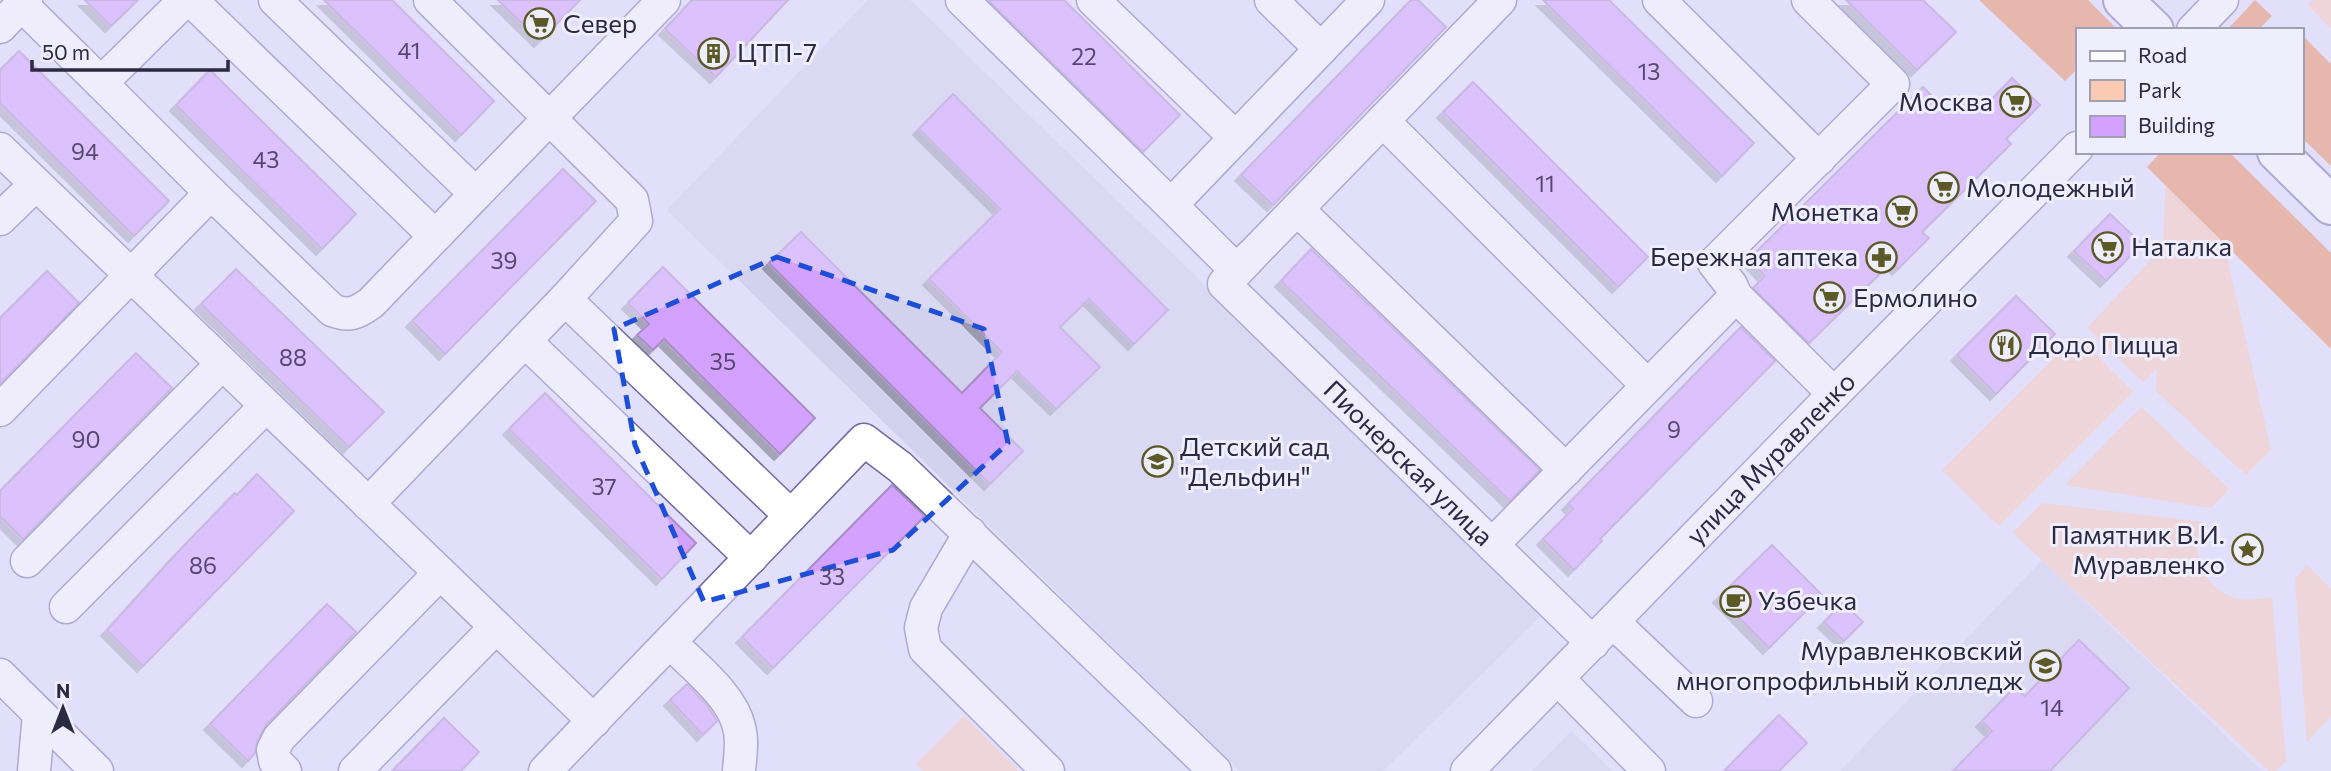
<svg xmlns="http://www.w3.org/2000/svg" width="2331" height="771" font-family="Commissioner,sans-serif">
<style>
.built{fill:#d2d1ee}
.green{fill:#facab2}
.forest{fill:#e88751}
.building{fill:#d3a1fe;stroke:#aa8cc6;stroke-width:2;filter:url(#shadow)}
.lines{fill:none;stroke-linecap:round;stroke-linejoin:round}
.minor-casing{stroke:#6f69a4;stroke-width:35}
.major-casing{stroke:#6f69a4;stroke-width:42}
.minor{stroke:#fff;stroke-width:32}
.major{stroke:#fff;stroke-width:38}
.marked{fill:none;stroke:#1d4ed8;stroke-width:5;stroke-dasharray:14 9;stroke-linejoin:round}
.labels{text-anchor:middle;stroke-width:6;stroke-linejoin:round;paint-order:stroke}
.number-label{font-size:23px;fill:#564772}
.poi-label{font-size:26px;fill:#2c2943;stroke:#efeefc;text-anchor:start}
.street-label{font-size:26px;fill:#2c2943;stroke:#efeefc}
</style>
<defs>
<filter id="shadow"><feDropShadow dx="-6" dy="6" stdDeviation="0" flood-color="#0004"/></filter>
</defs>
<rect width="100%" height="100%" fill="#e1dffa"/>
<g class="built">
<polygon points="868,0 910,0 1544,613 1383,771 1240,771 667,210"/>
<polygon points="2042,560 2262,771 1840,771"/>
<polygon points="1571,731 1613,771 1532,771"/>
</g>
<g class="green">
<polygon points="2313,0 2331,0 2331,29 2308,5"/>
<polygon points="2167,152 2203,152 2271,450 2246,475 2156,391 2157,368 2143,382 2087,328 2163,247"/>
<polygon points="2077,335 2133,392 1999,526 1942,470"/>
<polygon points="2141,407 2229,489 2211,508 2065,485"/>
<path d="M2042,503l160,19c-14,30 3,71 38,77 11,2 21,0 32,-2l14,164 -10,10h-7l-256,-238z"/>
<polygon points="2307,565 2331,589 2331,716 2307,742 2295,579"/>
<polygon points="964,716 1019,771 923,771 916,764"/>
</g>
<g class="forest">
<polygon points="1979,0 2088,0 2117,29 2077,30 2077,69 2065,81"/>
<polygon points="2255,0 2272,16 2258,30 2227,30"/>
<polygon points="2301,34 2331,64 2331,166 2301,137"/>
<polygon points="2161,152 2229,152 2331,253 2331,349 2147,167"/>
</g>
<g class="building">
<polygon points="85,0 138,0 111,26"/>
<polygon points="324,0 392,0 494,101 461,135"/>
<polygon points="498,0 580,0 540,41"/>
<polygon points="692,0 788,0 716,77 665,29"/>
<polygon points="988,0 1064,0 1180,115 1143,152"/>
<polygon points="1411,0 1418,0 1446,27 1273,205 1241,175"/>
<polygon points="1543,0 1609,0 1754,143 1722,176"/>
<polygon points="1846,0 1923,0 1956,32 1917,70"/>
<polygon points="19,51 169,201 134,236 0,103 0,70"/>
<polygon points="210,70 356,214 322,249 176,105"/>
<polygon points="2012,78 2040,105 2006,139 2011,144 1922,232 1929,238 1898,269 1892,262 1809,343 1753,288 1765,276 1749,259 1923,87 1949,114 1966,98 1980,112"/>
<polygon points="1473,82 1648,257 1618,287 1443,112"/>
<polygon points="953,94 1168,310 1134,344 1089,299 1060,327 1100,367 1056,409 1017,371 980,408 1023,451 990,484 769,263 801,232 962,393 1002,352 929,279 1000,209 919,129"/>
<polygon points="563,169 596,201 445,354 412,321"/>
<polygon points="2110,214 2142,244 2106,281 2074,251"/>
<polygon points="1311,249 1540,470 1510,501 1281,281"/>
<polygon points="663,267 815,418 780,454 664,339 653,350 637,335 649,324 628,303"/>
<polygon points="236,269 384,412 349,447 201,304"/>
<polygon points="47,271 79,303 0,384 0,318"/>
<polygon points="2016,296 2055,334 1996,394 1957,355"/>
<polygon points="1741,327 1775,361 1600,539 1602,541 1574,570 1543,539 1573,509 1568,504"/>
<polygon points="136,353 172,388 23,539 0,516 0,491"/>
<polygon points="545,393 696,543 662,579 509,429"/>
<polygon points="257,474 294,511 143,666 107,630 175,555 235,493 237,495"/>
<polygon points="892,485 925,516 773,668 742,637"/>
<polygon points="1772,545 1822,595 1769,648 1719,597"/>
<polygon points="1843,603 1863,622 1844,641 1824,622"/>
<polygon points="327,604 356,632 266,725 257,742 255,753 248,761 210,724"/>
<polygon points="2079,640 2129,688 2050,771 1953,771 1992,731 1982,721 2015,687 2025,696"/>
<polygon points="687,684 706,704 717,721 703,735 670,700"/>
<polygon points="1779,715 1807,743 1779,771 1724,771"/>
<polygon points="444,718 479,752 461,771 392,771"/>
</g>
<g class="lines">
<defs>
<g id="minor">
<polyline points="191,0 435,236"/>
<polyline points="275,0 476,194 664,0"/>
<polyline points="962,0 1171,205"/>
<polyline points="1093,0 1235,137"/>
<polyline points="1271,0 1321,49"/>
<path id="s1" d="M1500,0l-276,284 369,359"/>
<polyline points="1659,0 1819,159"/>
<polyline points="22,5 101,83 185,0"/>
<polyline points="0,27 26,0"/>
<polyline points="2193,30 2222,0"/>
<path d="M101,83l110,110 121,117c17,7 25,3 39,-7l105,-109"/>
<polyline points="1383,121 1647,385"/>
<polyline points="0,149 594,721"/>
<polyline points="1297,209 1566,470"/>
<polyline points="0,219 36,184"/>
<polyline points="1251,256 1237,271 1171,205 1368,0"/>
<polyline points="1736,296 1834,394"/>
<polyline points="565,299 791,516"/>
<polyline points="525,341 751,558"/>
<polyline points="0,410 211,193"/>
<polyline points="368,504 565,299 636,221 632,200 430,0"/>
<polyline points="970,533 926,608 921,628 925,649 1048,771"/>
<polyline points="1492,545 1736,296 1731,285 1714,263 1893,84 1808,0"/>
<polyline points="27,561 222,364"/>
<polyline points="66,607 266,406"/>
<polyline points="1613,622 1696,701"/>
<path d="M670,642c22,23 62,53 69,85 4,14 1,30 0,44"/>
<polyline points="0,675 97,771"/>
<polyline points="1558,679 1649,771"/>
<polyline points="34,771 39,714"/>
<polyline points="285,771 275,761 273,750 279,738 440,573"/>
<polyline points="355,771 496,627"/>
<polyline points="545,771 864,440 900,467 1215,771"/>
<path id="s2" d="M1467,771l367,-377 243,-246"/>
</g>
<g id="major">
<polyline points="2123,0 2154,30"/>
<polyline points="2277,152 2331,205"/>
</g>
</defs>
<use href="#minor" class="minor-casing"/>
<use href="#major" class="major-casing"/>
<use href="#minor" class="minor"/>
<use href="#major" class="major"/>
</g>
<path d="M0 0H2331V771H0ZM777,257l207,72 24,114 -115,107 -189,52 -69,-157 -21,-116z" fill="#e1dffa" fill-opacity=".55" fill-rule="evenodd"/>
<path class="marked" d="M777,257l207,72 24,114 -115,107 -189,52 -69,-157 -21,-116z"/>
<defs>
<symbol id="supermarket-ring" viewBox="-11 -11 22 22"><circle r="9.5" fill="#efeefc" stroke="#5b5a27" stroke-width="1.5"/><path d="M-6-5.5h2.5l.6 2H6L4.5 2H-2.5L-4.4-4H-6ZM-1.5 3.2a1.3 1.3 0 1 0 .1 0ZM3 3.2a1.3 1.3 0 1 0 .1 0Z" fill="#5b5a27"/></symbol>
<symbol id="building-ring" viewBox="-11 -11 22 22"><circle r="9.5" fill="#efeefc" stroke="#5b5a27" stroke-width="1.5"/><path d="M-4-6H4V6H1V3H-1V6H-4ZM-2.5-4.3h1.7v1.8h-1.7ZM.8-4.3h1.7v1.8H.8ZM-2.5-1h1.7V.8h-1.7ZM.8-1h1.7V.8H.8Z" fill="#5b5a27"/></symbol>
<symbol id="pharmacy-ring" viewBox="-11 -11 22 22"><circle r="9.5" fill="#efeefc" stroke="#5b5a27" stroke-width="1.5"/><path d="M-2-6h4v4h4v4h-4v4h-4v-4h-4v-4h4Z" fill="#5b5a27"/></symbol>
<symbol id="restaurant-ring" viewBox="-11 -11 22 22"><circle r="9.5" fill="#efeefc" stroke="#5b5a27" stroke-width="1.5"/><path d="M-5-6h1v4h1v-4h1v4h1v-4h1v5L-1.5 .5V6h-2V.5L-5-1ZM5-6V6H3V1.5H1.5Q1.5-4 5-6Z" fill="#5b5a27"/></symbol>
<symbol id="school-ring" viewBox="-11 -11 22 22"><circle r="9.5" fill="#efeefc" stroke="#5b5a27" stroke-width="1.5"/><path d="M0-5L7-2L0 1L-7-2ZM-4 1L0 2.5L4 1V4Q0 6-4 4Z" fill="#5b5a27"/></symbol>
<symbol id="sight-ring" viewBox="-11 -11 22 22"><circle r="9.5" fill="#efeefc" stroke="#5b5a27" stroke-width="1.5"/><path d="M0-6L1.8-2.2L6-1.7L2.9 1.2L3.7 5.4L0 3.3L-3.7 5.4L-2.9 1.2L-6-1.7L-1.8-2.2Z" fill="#5b5a27"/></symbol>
<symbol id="cafe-ring" viewBox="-11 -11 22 22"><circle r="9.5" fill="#efeefc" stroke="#5b5a27" stroke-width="1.5"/><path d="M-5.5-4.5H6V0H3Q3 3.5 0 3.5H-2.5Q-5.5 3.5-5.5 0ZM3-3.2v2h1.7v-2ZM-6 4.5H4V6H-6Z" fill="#5b5a27"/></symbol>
<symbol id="university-ring" viewBox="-11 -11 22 22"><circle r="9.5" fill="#efeefc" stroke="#5b5a27" stroke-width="1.5"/><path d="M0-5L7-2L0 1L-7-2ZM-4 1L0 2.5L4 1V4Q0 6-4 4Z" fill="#5b5a27"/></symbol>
</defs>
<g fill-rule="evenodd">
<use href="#supermarket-ring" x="522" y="6" width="35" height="35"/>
<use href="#building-ring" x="696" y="36" width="35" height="35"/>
<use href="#supermarket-ring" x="1998" y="84" width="35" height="35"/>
<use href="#supermarket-ring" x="1926" y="170" width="35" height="35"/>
<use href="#supermarket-ring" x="1884" y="194" width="35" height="35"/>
<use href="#supermarket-ring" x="2090" y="230" width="35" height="35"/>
<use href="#pharmacy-ring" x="1864" y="240" width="35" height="35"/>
<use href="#supermarket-ring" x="1812" y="280" width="35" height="35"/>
<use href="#restaurant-ring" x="1988" y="328" width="35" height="35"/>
<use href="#school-ring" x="1140" y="444" width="35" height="35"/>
<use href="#sight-ring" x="2230" y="532" width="35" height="35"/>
<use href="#cafe-ring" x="1718" y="584" width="35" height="35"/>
<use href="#university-ring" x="2028" y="648" width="35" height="35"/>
</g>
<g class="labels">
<g class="number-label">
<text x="409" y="59">41</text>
<text x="1084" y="65">22</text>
<text x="1649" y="80">13</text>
<text x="85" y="160">94</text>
<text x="266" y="168">43</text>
<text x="1545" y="192">11</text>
<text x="504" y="269">39</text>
<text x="293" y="366">88</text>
<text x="723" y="370">35</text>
<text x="1674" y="438">9</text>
<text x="86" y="448">90</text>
<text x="604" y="495">37</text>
<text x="203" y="574">86</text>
<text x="832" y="585">33</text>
<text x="2052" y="716">14</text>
</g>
<g class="poi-label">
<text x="563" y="33">Север</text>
<text x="737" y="62">ЦТП-7</text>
<text x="1993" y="111" text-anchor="end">Москва</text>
<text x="1966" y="197">Молодежный</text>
<text x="1879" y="221" text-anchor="end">Монетка</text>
<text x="2131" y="256">Наталка</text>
<text x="1858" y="266" text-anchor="end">Бережная аптека</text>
<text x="1853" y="307">Ермолино</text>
<text x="2029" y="354">Додо Пицца</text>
<text x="1180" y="456">Детский сад<tspan x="1180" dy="30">"Дельфин"</tspan></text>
<text x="2225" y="544" text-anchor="end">Памятник В.И.<tspan x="2225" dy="30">Муравленко</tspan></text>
<text x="1758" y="610">Узбечка</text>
<text x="2023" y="660" text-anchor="end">Муравленковский<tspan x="2023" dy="30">многопрофильный колледж</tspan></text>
</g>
<g class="street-label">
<text dy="9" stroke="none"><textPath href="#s2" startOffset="436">улица Муравленко</textPath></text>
<text dy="9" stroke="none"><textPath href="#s1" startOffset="653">Пионерская улица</textPath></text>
</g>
</g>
<rect x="2076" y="28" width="228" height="126" fill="#efeefc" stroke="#a19fb2" stroke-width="2"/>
<rect x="2090" y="51" width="35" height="10" fill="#ffffff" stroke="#a19fb2" stroke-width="2"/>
<text x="2138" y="63" font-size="21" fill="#2c2943">Road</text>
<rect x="2090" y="80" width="35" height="21" fill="#facab2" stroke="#a19fb2" stroke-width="2"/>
<text x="2138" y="98" font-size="21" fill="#2c2943">Park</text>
<rect x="2090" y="116" width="35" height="21" fill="#d3a1fe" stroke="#a19fb2" stroke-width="2"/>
<text x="2138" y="133" font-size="21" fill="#2c2943">Building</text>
<g transform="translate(63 708)" stroke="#efeefc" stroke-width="5" paint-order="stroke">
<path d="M0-5L12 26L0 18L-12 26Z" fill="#2c2943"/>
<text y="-10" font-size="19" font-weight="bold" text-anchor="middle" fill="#2c2943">N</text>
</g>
<path d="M32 60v10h196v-10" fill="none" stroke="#2c2943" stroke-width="3.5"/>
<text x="42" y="60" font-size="21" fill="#2c2943" stroke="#efeefc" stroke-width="5" paint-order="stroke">50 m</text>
</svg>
